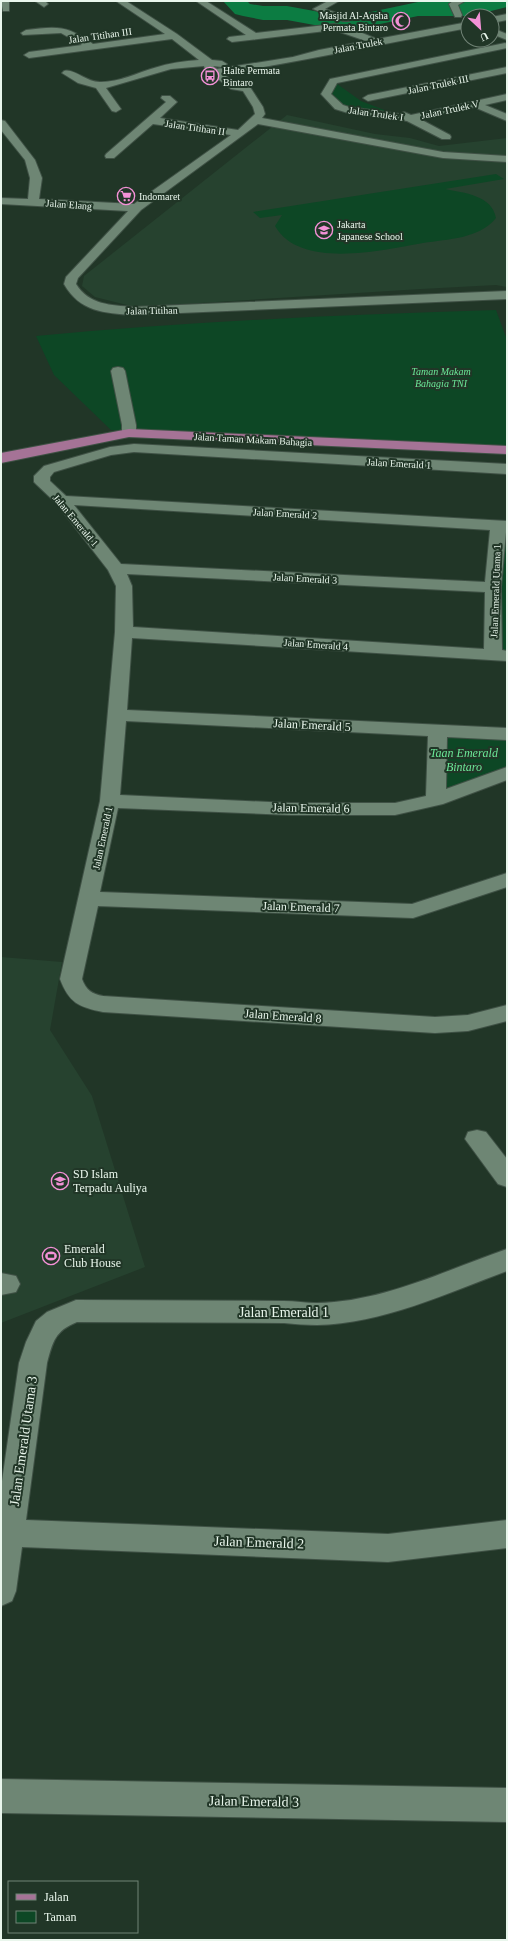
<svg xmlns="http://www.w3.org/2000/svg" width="508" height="1941" font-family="'Times New Roman',serif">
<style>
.built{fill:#26422f}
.green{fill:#0d4725}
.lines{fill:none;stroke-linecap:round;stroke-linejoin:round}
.river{fill:#0c7c42;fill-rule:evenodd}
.minor-casing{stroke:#3f5145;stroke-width:2}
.major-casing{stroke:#3f5145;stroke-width:2}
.minor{fill:#6e8674;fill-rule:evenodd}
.major{fill:#a57396;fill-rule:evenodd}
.labels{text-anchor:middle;stroke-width:4;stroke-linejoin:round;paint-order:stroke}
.far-poi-label{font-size:10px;fill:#e9f6ec;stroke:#213627;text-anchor:start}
.far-street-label{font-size:10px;fill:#e9f6ec;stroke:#213627}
.far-park-label{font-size:10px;font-style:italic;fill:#6be898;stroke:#213627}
.street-label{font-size:12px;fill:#e9f6ec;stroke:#213627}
.park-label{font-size:12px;font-style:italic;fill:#6be898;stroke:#213627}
.poi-label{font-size:12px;fill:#e9f6ec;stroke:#213627;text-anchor:start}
.near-street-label{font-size:14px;fill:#e9f6ec;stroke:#213627}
</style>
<rect width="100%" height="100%" fill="#213627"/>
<g class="built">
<polygon points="287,115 375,134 410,138 439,146 507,138 507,287 496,285 421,289 135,307 95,297 82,286 84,276"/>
<polygon points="1,957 62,962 50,1030 92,1096 145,1267 1,1323"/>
</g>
<g class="green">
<polygon points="333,81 361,101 405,118 346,110 328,93"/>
<path d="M496,174l8,5 -59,10c19,4 47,6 51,29 -17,21 -48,21 -73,25 -40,7 -123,27 -148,-17l7,-11 -22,3 -7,-6z"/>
<path d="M496,310l11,30v105l-396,-15 -57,-55 -18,-39c153,-15 307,-21 460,-26z"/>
<polygon points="498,526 507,526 507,656 493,655"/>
<polygon points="438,732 507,734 507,773 436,800"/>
</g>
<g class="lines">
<polygon class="river" points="223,1 247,1 250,4 263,6 287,6 347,17 418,2 507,1 507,7 471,16 418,16 347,31 287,20 263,20 243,16 235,14"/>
<defs>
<g id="minor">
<polygon points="1,1 9,1 9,11 3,11"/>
<polygon points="35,1 45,1 48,4 44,7"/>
<path d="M116,1h10l51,33 35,26 10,1 5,3 -5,3 -9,-1 4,3 76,-12 26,-7 47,-9 -32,-11 -102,12 -5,-3 2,-2 17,-2 -50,-34h10l50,32 78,-9 11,2 32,13 91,-17v6c-82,15 -163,33 -245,46l15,11 12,2 13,20 2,7 -3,4 181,34 64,4v6l-64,-4 -185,-34 -117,86 -63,68 -2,6c13,21 35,21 57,23l374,-16v8l-374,16c-29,-2 -53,-3 -69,-31l2,-7 62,-66 -127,-7v-6l27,1 2,-21 -5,-18 -24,-30v-10l4,1 30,39 7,18 -3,21 95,5 97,-69 -78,-11 -39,34h-8l-1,-2 1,-2 60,-52 -5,-4 1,-2h8l7,6 -17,16 78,12 17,-16 -2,-7 -10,-16 -12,-2 -26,-20 -1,-3 -33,3 -65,19 15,21 -5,3 -4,-1 -16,-23 -18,-5 -16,-10 2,-2c10,-3 23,12 37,11 18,0 36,-9 53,-14 15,-5 30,-7 45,-8l-27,-21 -143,19 -5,-3 5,-3 53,-7 -21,-12 -38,2 -2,-2 5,-3c30,-4 42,-5 67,14l72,-10z"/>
<polygon points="328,1 339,1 325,9 349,17 349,21 343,21 313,9"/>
<polygon points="453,1 465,1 458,5 462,15 461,17 455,17 449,4"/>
<polygon points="507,14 507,20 492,23 492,17"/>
<polygon points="492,28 507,34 507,40 492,34"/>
<polygon points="505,43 507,44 507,48 337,83 331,94 343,105 349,107 400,114 404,112 411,115 507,94 507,100 485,105 507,114 507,121 474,107 420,119 450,135 451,137 450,139 442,139 407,121 348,113 335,109 321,94 330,79"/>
<polygon points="507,67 507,73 368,101 363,98 368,95"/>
<polygon points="118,367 123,368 125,371 136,425 136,433 134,436 124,436 122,433 122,425 111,371 113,368"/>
<path d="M134,444l373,20v10l-373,-22 -23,3 -57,17 -4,5v4l16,15 441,25 -6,66 1,63 5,1v10l-375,-23 -5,72 380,18v12l-60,-3 -1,52 61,-22v13l-64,24 -48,11h-105l-172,-7 -18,84 312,12 95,-31v14l-94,31 -315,-12 -16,73c4,11 10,15 21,17l332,21 33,-2 39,-10v16l-39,10 -33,2 -332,-21c-24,-5 -34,-9 -43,-33l40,-178 15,-169 1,-46 -8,-16 -52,-67 -19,-18 -3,-3v-6l10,-10 66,-19zM74,505l416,25 -5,52 -364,-18zM127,574l358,18 -1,57 -351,-22 -1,-41zM126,721l302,15 -2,60 -31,7h-105l-170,-8z"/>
<polygon points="477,1130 486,1132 507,1159 507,1187 498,1184 465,1139 468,1132"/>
<path d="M507,1249v22c-59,22 -126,53 -190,54 -11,0 -22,-1 -33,-2l-207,-1c-22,9 -24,19 -30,41l-21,157 362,14 119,-14v28l-119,14 -366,-15 -6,44 -4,10 -11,5v-118l18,-125 7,-21 10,-21 11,-9 29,-12 208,1c11,0 22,2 33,2 66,-1 129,-33 190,-54z"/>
<polygon points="1,1273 16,1276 20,1284 16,1292 1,1295"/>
<polygon points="1,1779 507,1788 507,1822 1,1813"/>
</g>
<polygon id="major" points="129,429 507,446 507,454 129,437 1,463 1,453"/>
</defs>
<use href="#minor" class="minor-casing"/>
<use href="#major" class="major-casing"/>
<use href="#minor" class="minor"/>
<use href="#major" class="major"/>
</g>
<defs>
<symbol id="mosque-ring" viewBox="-11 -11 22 22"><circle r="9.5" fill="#213627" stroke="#f391d6" stroke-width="1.5"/><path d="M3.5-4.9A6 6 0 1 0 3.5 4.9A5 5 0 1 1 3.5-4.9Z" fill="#f391d6"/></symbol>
<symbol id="bus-ring" viewBox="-11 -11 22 22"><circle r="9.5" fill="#213627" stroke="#f391d6" stroke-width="1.5"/><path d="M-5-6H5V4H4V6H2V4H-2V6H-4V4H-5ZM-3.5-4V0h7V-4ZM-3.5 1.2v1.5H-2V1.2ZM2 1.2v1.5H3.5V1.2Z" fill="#f391d6"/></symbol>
<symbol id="supermarket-ring" viewBox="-11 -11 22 22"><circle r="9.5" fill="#213627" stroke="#f391d6" stroke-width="1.5"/><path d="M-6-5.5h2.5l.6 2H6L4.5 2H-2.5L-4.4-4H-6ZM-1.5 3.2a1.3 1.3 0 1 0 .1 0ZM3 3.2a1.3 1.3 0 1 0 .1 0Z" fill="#f391d6"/></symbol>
<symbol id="school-ring" viewBox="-11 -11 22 22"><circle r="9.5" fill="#213627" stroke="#f391d6" stroke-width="1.5"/><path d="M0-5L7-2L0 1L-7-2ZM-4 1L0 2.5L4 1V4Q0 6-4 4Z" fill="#f391d6"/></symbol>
<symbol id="stadium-ring" viewBox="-11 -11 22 22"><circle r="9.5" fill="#213627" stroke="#f391d6" stroke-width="1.5"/><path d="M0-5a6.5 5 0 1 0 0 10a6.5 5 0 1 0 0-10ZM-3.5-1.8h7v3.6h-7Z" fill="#f391d6"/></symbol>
</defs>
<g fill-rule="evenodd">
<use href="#mosque-ring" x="391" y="11" width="20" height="20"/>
<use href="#bus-ring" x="200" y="66" width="20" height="20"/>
<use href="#supermarket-ring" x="116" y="186" width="20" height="20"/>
<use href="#school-ring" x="314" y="220" width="20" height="20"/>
<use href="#school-ring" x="50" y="1171" width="20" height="20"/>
<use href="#stadium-ring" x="41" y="1246" width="20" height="20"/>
</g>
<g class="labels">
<g class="far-poi-label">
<text x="388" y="19" text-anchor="end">Masjid Al-Aqsha<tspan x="388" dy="12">Permata Bintaro</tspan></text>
<text x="223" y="74">Halte Permata<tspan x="223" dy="12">Bintaro</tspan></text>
<text x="139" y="200">Indomaret</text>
<text x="337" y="228">Jakarta<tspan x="337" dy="12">Japanese School</tspan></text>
</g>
<g class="far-street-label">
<text transform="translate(100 35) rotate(-8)" y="4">Jalan Titihan III</text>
<text transform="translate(358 45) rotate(-11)" y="4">Jalan Trulek</text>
<text transform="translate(438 84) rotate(-12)" y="4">Jalan Trulek III</text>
<text transform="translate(450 109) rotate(-12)" y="4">Jalan Trulek V</text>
<text transform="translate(376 113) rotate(8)" y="4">Jalan Trulek I</text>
<text transform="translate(195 127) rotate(8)" y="4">Jalan Titihan II</text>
<text transform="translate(69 204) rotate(4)" y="4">Jalan Elang</text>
<text transform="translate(152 310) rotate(-1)" y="4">Jalan Titihan</text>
<text transform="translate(253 439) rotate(3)" y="4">Jalan Taman Makam Bahagia</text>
<text transform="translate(399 463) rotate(3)" y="4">Jalan Emerald 1</text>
<text transform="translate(285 513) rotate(3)" y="4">Jalan Emerald 2</text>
<text transform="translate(76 520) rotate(50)" y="4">Jalan Emerald 1</text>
<text transform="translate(305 578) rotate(3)" y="4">Jalan Emerald 3</text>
<text transform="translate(495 591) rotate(-88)" y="4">Jalan Emerald Utama 1</text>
<text transform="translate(316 644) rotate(4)" y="4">Jalan Emerald 4</text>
<text transform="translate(102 838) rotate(-78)" y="4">Jalan Emerald 1</text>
</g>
<g class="far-park-label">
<text x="441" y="375">Taman Makam<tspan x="441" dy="12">Bahagia TNI</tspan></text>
</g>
<g class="street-label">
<text transform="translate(312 725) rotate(3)" y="4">Jalan Emerald 5</text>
<text transform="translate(311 808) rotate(1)" y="4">Jalan Emerald 6</text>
<text transform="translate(301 907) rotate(2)" y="4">Jalan Emerald 7</text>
<text transform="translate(283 1016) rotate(4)" y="4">Jalan Emerald 8</text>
</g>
<g class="park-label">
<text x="464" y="757">Taan Emerald<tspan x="464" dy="14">Bintaro</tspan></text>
</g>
<g class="poi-label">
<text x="73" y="1178">SD Islam<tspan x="73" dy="14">Terpadu Auliya</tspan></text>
<text x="64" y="1253">Emerald<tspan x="64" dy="14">Club House</tspan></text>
</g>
<g class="near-street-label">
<text x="284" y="1317">Jalan Emerald 1</text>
<text transform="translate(23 1441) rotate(-82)" y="5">Jalan Emerald Utama 3</text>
<text transform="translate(259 1542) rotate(2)" y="5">Jalan Emerald 2</text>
<text transform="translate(254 1801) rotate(1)" y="5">Jalan Emerald 3</text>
</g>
</g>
<rect width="508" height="1941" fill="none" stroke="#e9f6ec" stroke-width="4"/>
<rect x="8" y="1881" width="130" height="52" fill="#213627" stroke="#718376"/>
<rect x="16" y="1894" width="20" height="6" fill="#a57396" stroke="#718376"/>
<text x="44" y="1901" font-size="12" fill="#e9f6ec">Jalan</text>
<rect x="16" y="1911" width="20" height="12" fill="#0d4725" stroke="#718376"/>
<text x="44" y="1921" font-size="12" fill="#e9f6ec">Taman</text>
<g transform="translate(480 28) rotate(154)"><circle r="19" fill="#213627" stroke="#718376"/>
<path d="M0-3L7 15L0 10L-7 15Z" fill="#f391d6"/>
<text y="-6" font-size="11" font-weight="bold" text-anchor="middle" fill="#e9f6ec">U</text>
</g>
</svg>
